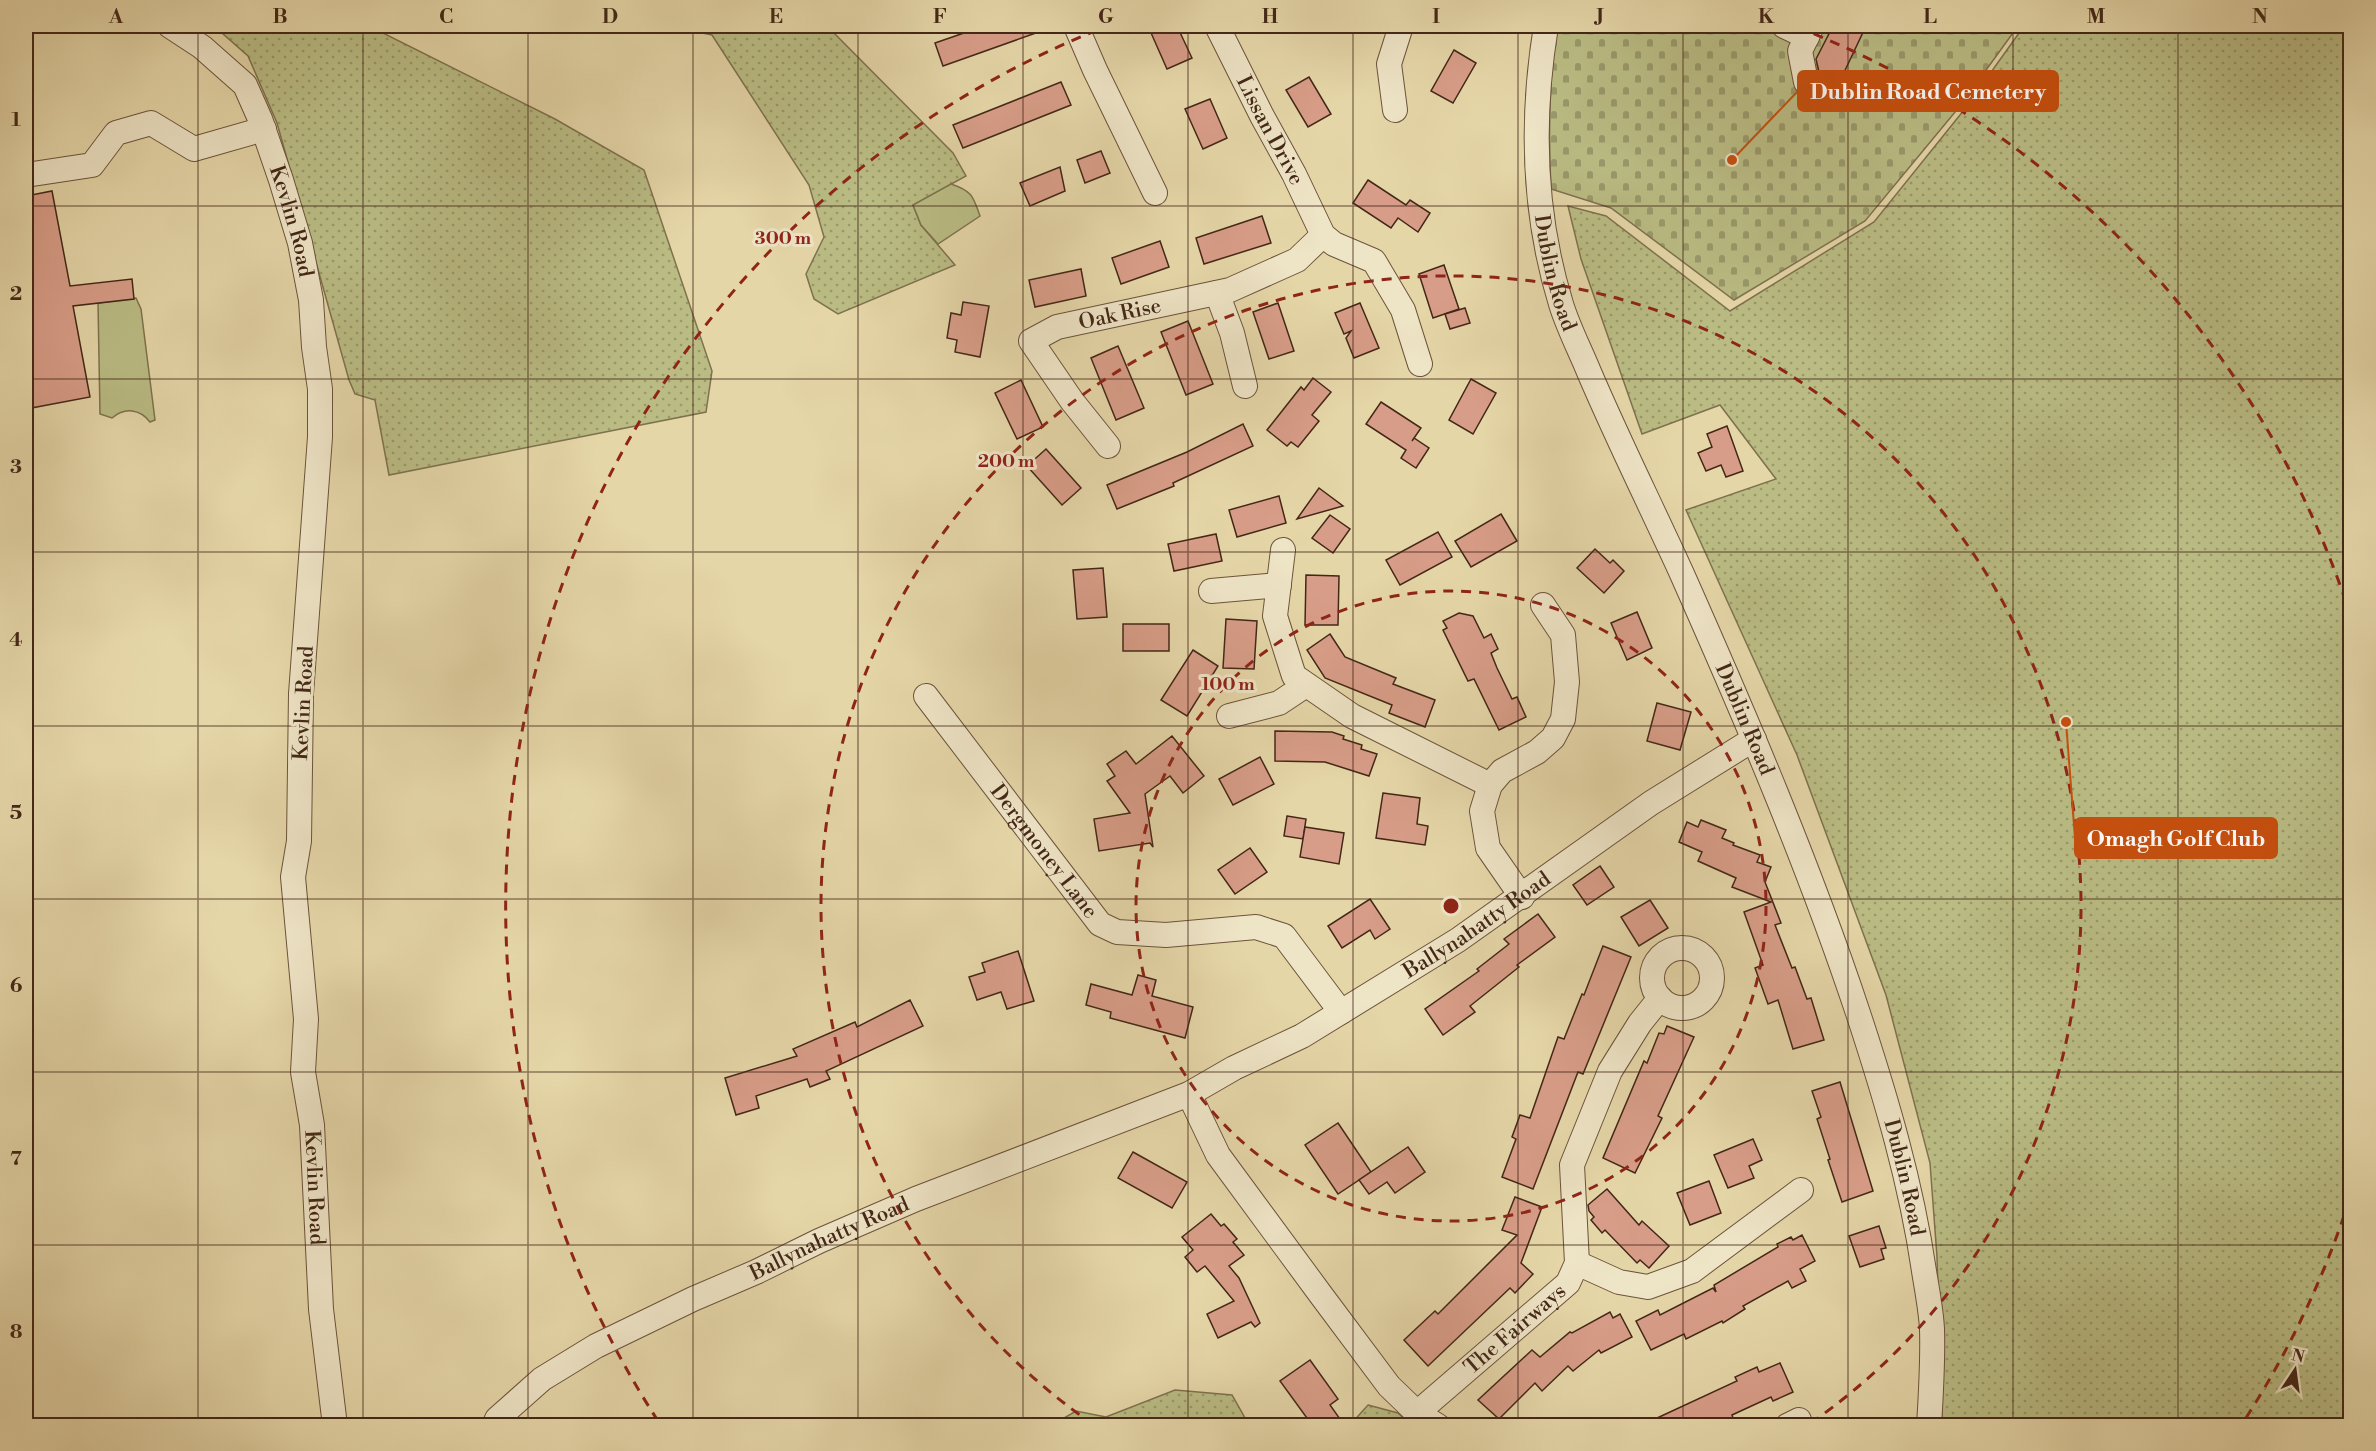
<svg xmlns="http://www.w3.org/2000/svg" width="2376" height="1451" font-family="'Libre Bodoni',serif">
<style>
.grass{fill:url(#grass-dots);stroke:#7e724e;stroke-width:1.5}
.cemetery{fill:url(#cemetery-stones);stroke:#7e724e;stroke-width:1.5}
.green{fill:#babc84;stroke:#7e724e;stroke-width:1.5}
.building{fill:#d89d88;stroke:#432717;stroke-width:1.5}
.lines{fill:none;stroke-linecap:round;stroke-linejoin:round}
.minor-casing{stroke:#6c533b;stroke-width:26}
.minor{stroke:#eee4c6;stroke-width:24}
.grid{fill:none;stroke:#432717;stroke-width:1.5;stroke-opacity:0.55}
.ring{fill:none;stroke:#8f2418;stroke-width:3;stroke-dasharray:10 8}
.labels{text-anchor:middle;stroke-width:6;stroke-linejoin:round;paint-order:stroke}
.street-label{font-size:21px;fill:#432717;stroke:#eee4c6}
.centre{fill:#8f2418;stroke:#eee4c6;stroke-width:3}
.ring-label{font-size:18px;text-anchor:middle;font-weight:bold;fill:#8f2418;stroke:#eee4c6;stroke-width:6;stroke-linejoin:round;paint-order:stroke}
.leader{fill:none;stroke:#c74f0e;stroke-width:2}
.callout-dot{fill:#c74f0e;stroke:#eee4c6;stroke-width:2}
.callout{fill:#c74f0e;stroke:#c74f0e;stroke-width:2}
.callout-label{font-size:22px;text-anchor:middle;font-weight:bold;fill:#fff}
.neatline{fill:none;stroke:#432717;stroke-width:2}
.grid-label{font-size:20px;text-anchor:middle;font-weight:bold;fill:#432717}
</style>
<defs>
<pattern id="grass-dots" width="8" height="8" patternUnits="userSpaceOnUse" patternTransform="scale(1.5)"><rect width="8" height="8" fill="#babc84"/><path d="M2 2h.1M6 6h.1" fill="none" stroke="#99996b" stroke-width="1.8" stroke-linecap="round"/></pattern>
<pattern id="cemetery-stones" width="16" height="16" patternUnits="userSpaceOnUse" patternTransform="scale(1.5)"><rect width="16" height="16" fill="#babc84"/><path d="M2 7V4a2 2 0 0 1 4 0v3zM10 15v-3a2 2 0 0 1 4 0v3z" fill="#99996b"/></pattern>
</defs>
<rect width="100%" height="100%" fill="#e5d6a8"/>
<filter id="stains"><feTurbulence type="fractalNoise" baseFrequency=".00333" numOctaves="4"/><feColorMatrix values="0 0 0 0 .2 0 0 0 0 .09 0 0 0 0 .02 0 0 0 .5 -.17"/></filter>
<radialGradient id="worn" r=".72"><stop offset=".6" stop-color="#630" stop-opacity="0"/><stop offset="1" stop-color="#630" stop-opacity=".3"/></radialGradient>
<g class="grass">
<polygon points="214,26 369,26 555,119 644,170 712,371 706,412 389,475 375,400 355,394 349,380 277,123 248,56"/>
<polygon points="683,26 827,26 953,153 966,176 913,205 921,225 955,265 838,314 814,299 806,274 824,237 809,185 712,35 683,29"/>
<polygon points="2024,26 2350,26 2350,1425 1942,1425 1937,1257 1930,1163 1886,995 1797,755 1686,510 1776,479 1720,405 1642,434 1581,259 1568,206 1606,216 1730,311 1874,222 1964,110"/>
<polygon points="1175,1390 1232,1395 1249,1425 1052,1425 1076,1411 1106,1417"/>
<polygon points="1368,1405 1398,1413 1411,1425 1350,1425"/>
</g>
<path class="cemetery" d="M1556,26h462l-58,80 -95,115 -131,79 -123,-92 -60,-19c-3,-57 -2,-107 5,-163z"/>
<g class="green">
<path d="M951,184c21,7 22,12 29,32l-42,28 -17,-19 -8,-20z"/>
<path d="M136,298l5,11 14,111 -5,2c-10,-13 -25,-15 -38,-4l-12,-4 -2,-111z"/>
</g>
<g class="building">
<polygon points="984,26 1049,26 1050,28 943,66 935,43"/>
<polygon points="1148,26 1177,26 1192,58 1167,69"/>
<polygon points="1833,26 1866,26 1839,83 1819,72 1816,59"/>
<polygon points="1454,50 1476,63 1453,103 1431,91"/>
<polygon points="1309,77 1331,114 1308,127 1286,90"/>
<polygon points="1061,82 1071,105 963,148 953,125"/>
<polygon points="1210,99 1227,138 1203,149 1185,109"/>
<polygon points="1101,151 1110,173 1085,183 1077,160"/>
<polygon points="1060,167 1065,191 1030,206 1020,183"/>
<polygon points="1368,180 1406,205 1410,200 1430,213 1418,232 1398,218 1391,228 1353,203"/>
<polygon points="52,191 70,286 132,279 134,299 73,306 90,397 26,409 26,345 33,344 26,304 26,196"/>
<polygon points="1262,216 1271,243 1204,264 1196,238"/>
<polygon points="1160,241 1169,267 1121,284 1112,258"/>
<polygon points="1444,265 1459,309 1433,318 1419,274"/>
<polygon points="1081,269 1086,296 1035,307 1029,280"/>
<polygon points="963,302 989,306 980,357 955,352 957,340 947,338 951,313 961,315"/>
<polygon points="1278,303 1294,351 1269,359 1253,312"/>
<polygon points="1360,303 1379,348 1354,358 1346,338 1351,331 1344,334 1335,313"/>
<polygon points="1465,308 1470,323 1450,329 1445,314"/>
<polygon points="1188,321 1213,384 1186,395 1161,332"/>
<polygon points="1118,346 1144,408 1116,420 1091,358"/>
<polygon points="1313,378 1331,392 1312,415 1319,421 1298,447 1291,442 1287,446 1267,430 1301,387 1304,390"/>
<polygon points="1471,379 1496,393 1473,434 1449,420"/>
<polygon points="1021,380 1043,427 1017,439 995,393"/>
<polygon points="1381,402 1421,428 1412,441 1414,438 1429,448 1416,468 1401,458 1406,450 1366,424"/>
<polygon points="1243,424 1253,446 1173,483 1174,486 1117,509 1107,485 1187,452"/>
<polygon points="1727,426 1743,471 1726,477 1721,465 1706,471 1698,453 1712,447 1707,434"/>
<polygon points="1046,449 1081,488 1062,505 1027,466"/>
<polygon points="1319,488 1343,506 1297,519"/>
<polygon points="1279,496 1286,523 1237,537 1229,510"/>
<polygon points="1501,514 1517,541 1471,567 1455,541"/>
<polygon points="1330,515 1350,529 1333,553 1312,538"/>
<polygon points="1438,532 1452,557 1400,585 1386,560"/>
<polygon points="1216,534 1222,561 1174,571 1168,544"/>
<polygon points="1595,549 1610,563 1613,560 1624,571 1604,593 1577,568"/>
<polygon points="1103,568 1107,617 1077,619 1073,570"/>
<polygon points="1306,575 1339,576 1338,625 1305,625"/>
<polygon points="1637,612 1652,648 1627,660 1611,623"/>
<polygon points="1459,613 1473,616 1484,638 1491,634 1498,649 1491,653 1497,668 1512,699 1517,697 1526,717 1499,730 1474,679 1468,681 1443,630 1447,628 1443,621"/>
<polygon points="1226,619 1257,621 1254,669 1223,668"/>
<rect x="1123" y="624" width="46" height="27"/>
<polygon points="1330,634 1345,657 1396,678 1393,684 1435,700 1425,727 1389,713 1392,705 1325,678 1307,650"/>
<polygon points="1193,650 1218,666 1187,716 1161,700"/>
<polygon points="1657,703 1691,712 1680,750 1647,741"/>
<polygon points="1275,731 1332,732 1344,736 1343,739 1362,745 1361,749 1377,754 1369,776 1325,762 1275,761"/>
<polygon points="1172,736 1204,776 1183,793 1170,776 1145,794 1153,847 1150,843 1099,851 1094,819 1130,813 1107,781 1115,776 1107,764 1126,751 1136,764"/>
<polygon points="1260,757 1274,784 1233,805 1219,779"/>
<polygon points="1383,793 1420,798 1417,824 1428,826 1425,845 1376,838"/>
<polygon points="1287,816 1306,819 1303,839 1284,836"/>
<polygon points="1701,820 1726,830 1722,838 1734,843 1733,845 1760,855 1757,862 1771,867 1765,882 1781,923 1775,925 1792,968 1795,967 1807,999 1811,998 1824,1040 1793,1049 1778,1000 1768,1004 1755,968 1763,965 1744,912 1771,902 1732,887 1736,878 1698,861 1702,852 1679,842 1687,822 1698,827"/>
<polygon points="1305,827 1344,833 1339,864 1300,857"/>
<polygon points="1250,848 1267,872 1235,894 1218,870"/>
<polygon points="1600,866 1614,887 1587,905 1573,885"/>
<polygon points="1370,899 1390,929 1375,939 1370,930 1342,948 1328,926"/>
<polygon points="1650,900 1668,928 1639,946 1621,917"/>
<polygon points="1538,914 1555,937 1517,965 1519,967 1470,1006 1475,1012 1443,1035 1425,1009 1479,971 1477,969 1509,944 1504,939"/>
<polygon points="1603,946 1631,957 1583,1074 1578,1072 1533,1189 1502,1177 1516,1139 1512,1137 1520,1115 1530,1118 1558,1037 1564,1039 1582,994 1584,995"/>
<polygon points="1018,951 1034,1001 1007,1009 1001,992 977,1000 969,977 985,972 982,963"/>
<polygon points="1138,975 1156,980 1152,996 1193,1007 1185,1038 1110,1018 1111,1012 1086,1005 1091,984 1132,995"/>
<polygon points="910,1000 923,1026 826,1071 830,1079 810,1087 807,1079 756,1096 759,1108 736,1115 725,1078 797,1056 793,1049 855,1022 857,1027"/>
<polygon points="1667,1026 1694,1037 1658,1116 1662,1118 1635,1173 1603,1158 1644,1061 1647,1063 1659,1033 1664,1034"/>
<polygon points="1840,1082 1873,1191 1842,1202 1828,1160 1830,1159 1817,1119 1821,1117 1812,1091"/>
<polygon points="1338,1123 1371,1172 1338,1194 1305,1145"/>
<polygon points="1753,1139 1762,1160 1749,1166 1754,1178 1728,1188 1714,1155"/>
<polygon points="1408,1147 1425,1172 1395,1193 1387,1182 1369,1194 1359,1180"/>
<polygon points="1133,1152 1187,1182 1172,1208 1118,1178"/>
<polygon points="1709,1181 1721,1213 1690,1225 1677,1193"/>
<polygon points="1607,1189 1639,1225 1642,1221 1669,1246 1649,1268 1640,1260 1637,1263 1605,1230 1602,1233 1591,1220 1594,1217 1589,1211 1588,1205"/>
<polygon points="1515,1197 1542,1207 1521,1263 1533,1274 1515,1293 1510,1288 1428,1366 1404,1340 1435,1311 1438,1314 1517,1235 1502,1230"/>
<polygon points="1211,1214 1221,1226 1224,1224 1237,1239 1233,1242 1244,1255 1229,1266 1239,1278 1260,1323 1255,1327 1251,1322 1218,1338 1207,1314 1234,1301 1205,1266 1197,1272 1185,1257 1193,1250 1182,1237"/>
<polygon points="1879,1226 1886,1248 1881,1249 1884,1259 1860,1267 1849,1236"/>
<polygon points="1802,1235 1815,1261 1800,1269 1806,1281 1792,1288 1788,1281 1743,1306 1745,1309 1723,1323 1722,1321 1686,1339 1684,1334 1651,1350 1636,1321 1658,1310 1660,1315 1713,1288 1716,1292 1714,1285 1778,1247 1777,1244 1791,1237 1793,1240"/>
<polygon points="1610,1312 1613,1318 1620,1314 1632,1337 1601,1353 1599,1350 1573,1371 1568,1366 1542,1391 1535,1383 1499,1419 1478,1400 1532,1350 1540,1357 1570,1332 1572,1333"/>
<polygon points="1310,1360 1338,1399 1330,1405 1340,1419 1331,1425 1312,1425 1280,1381"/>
<polygon points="1780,1363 1793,1392 1773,1401 1771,1397 1732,1415 1733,1418 1716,1425 1642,1425 1737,1381 1735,1377 1757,1367 1759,1372"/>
</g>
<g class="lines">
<defs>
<g id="minor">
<path id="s1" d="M170,26l32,21 43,38 15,34 21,61 19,63 11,57 3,47 6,42v48l-19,257 -2,147 -6,36 13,142 -3,53 9,53 9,184 14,117"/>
<polyline points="1076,26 1095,70 1155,193"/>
<path id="s2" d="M1217,26l45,90 32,58 29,61 11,9 40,17 29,49 17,54"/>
<path id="s3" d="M1546,26c-15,92 -13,187 15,278 7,23 19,46 28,68 29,68 62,134 93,202 64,144 126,289 176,439 28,85 53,169 66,258 3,19 7,39 8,58 1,32 -1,65 -3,97"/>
<polyline points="1784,26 1807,37"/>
<polyline points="1812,26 1800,51 1806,82 1834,96"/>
<polyline points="1395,110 1389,64 1401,26"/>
<polyline points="26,175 92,165 116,133 151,123 194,149 264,129"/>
<polyline points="1217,293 1232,333 1245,386"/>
<path id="s4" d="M1108,446l-36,-45 -41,-60 26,-14 173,-37 67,-30 26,-25"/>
<polyline points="1283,550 1275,616 1294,676 1352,716 1490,785"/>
<polyline points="1211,591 1279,585"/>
<path id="s5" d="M926,696l174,228 17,8 49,3 90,-8 28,9 57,76"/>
<polyline points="1229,716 1279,703 1306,685"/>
<polyline points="1522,897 1488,848 1482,811 1490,785 1502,771 1537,752 1553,738 1563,719 1567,682 1563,635 1543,605"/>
<circle cx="1682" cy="978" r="30"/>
<polyline points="1189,1094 1218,1155 1321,1295 1389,1386 1417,1413 1438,1426"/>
<polyline points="1577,1263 1619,1282 1648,1287 1692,1271 1801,1190"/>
<path id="s6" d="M1417,1413l151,-130 9,-20 -5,-98 38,-94 30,-48 20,-25"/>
<path id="s7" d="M494,1426l3,-7 45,-40 54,-33 97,-47 63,-27 63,-31 97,-42 273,-105 45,-26 68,-32 156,-96 193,-137 103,-64"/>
<polyline points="1787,1426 1799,1420"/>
</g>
</defs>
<use href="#minor" class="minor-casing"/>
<use href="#minor" class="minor"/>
</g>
<path class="grid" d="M198,26v1400M363,26v1400M528,26v1400M693,26v1400M858,26v1400M1023,26v1400M1188,26v1400M1353,26v1400M1518,26v1400M1683,26v1400M1848,26v1400M2013,26v1400M2178,26v1400M26,206h2324M26,379h2324M26,552h2324M26,726h2324M26,899h2324M26,1072h2324M26,1245h2324"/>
<g class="ring">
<circle cx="1451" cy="906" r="315"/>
<path d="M1094 1425A630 630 0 1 1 1808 1425"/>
<path d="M2350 1198A945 945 0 0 1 2244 1421M658 1421A945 945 0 0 1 1105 27M1797 27A945 945 0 0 1 2350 614"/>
</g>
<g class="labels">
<g class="street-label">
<text dy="7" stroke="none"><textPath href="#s2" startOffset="117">Lissan Drive</textPath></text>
<text dy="7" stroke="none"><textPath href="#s1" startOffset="240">Kevlin Road</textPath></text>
<text dy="7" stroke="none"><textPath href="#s3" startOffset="249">Dublin Road</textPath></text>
<text dy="7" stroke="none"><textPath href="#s4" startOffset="224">Oak Rise</textPath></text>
<text transform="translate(303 703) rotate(-87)" y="7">Kevlin Road</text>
<text dy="7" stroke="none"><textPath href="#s3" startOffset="735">Dublin Road</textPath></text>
<text dy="7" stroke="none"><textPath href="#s5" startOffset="195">Dergmoney Lane</textPath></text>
<text dy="7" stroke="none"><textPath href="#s7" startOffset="1110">Ballynahatty Road</textPath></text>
<text dy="7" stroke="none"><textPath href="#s3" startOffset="1221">Dublin Road</textPath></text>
<text dy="7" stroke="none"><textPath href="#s1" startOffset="1212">Kevlin Road</textPath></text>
<text dy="7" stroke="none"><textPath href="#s7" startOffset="388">Ballynahatty Road</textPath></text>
<text dy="7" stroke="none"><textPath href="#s6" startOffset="129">The Fairways</textPath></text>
</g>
</g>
<circle cx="1451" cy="906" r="9" class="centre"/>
<g class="ring-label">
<text x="783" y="244">300 m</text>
<text x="1006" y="467">200 m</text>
<text x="1228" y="690">100 m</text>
</g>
<path class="leader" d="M1732 160L1798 91M2066 722L2075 838"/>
<g class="callout-dot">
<circle cx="1732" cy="160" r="6"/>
<circle cx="2066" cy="722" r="6"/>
</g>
<g class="callout">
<rect x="1798" y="71" width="260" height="40" rx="6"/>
<rect x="2075" y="818" width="202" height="40" rx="6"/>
</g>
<g class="callout-label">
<text x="1928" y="99">Dublin Road Cemetery</text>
<text x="2176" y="846">Omagh Golf Club</text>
</g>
<rect width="2376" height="1451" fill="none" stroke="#e5d6a8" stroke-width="66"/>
<g transform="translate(2295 1370) rotate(13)" stroke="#eee4c6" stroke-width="4.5" paint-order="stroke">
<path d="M0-4.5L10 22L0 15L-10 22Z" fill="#432717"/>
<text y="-9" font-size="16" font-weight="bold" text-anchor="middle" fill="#432717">N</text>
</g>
<rect x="33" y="33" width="2310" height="1385" class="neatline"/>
<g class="grid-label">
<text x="116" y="23">A</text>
<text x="280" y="23">B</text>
<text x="446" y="23">C</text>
<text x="610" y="23">D</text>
<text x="776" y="23">E</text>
<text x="940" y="23">F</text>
<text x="1106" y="23">G</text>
<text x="1270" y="23">H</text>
<text x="1436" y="23">I</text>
<text x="1600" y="23">J</text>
<text x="1766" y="23">K</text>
<text x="1930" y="23">L</text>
<text x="2096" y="23">M</text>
<text x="2260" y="23">N</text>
<text x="16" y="126">1</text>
<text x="16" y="300">2</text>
<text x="16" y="473">3</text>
<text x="16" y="646">4</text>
<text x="16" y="819">5</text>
<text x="16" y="992">6</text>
<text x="16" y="1165">7</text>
<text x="16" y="1338">8</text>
</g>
<rect width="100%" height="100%" filter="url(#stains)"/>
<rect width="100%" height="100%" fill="url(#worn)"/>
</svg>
